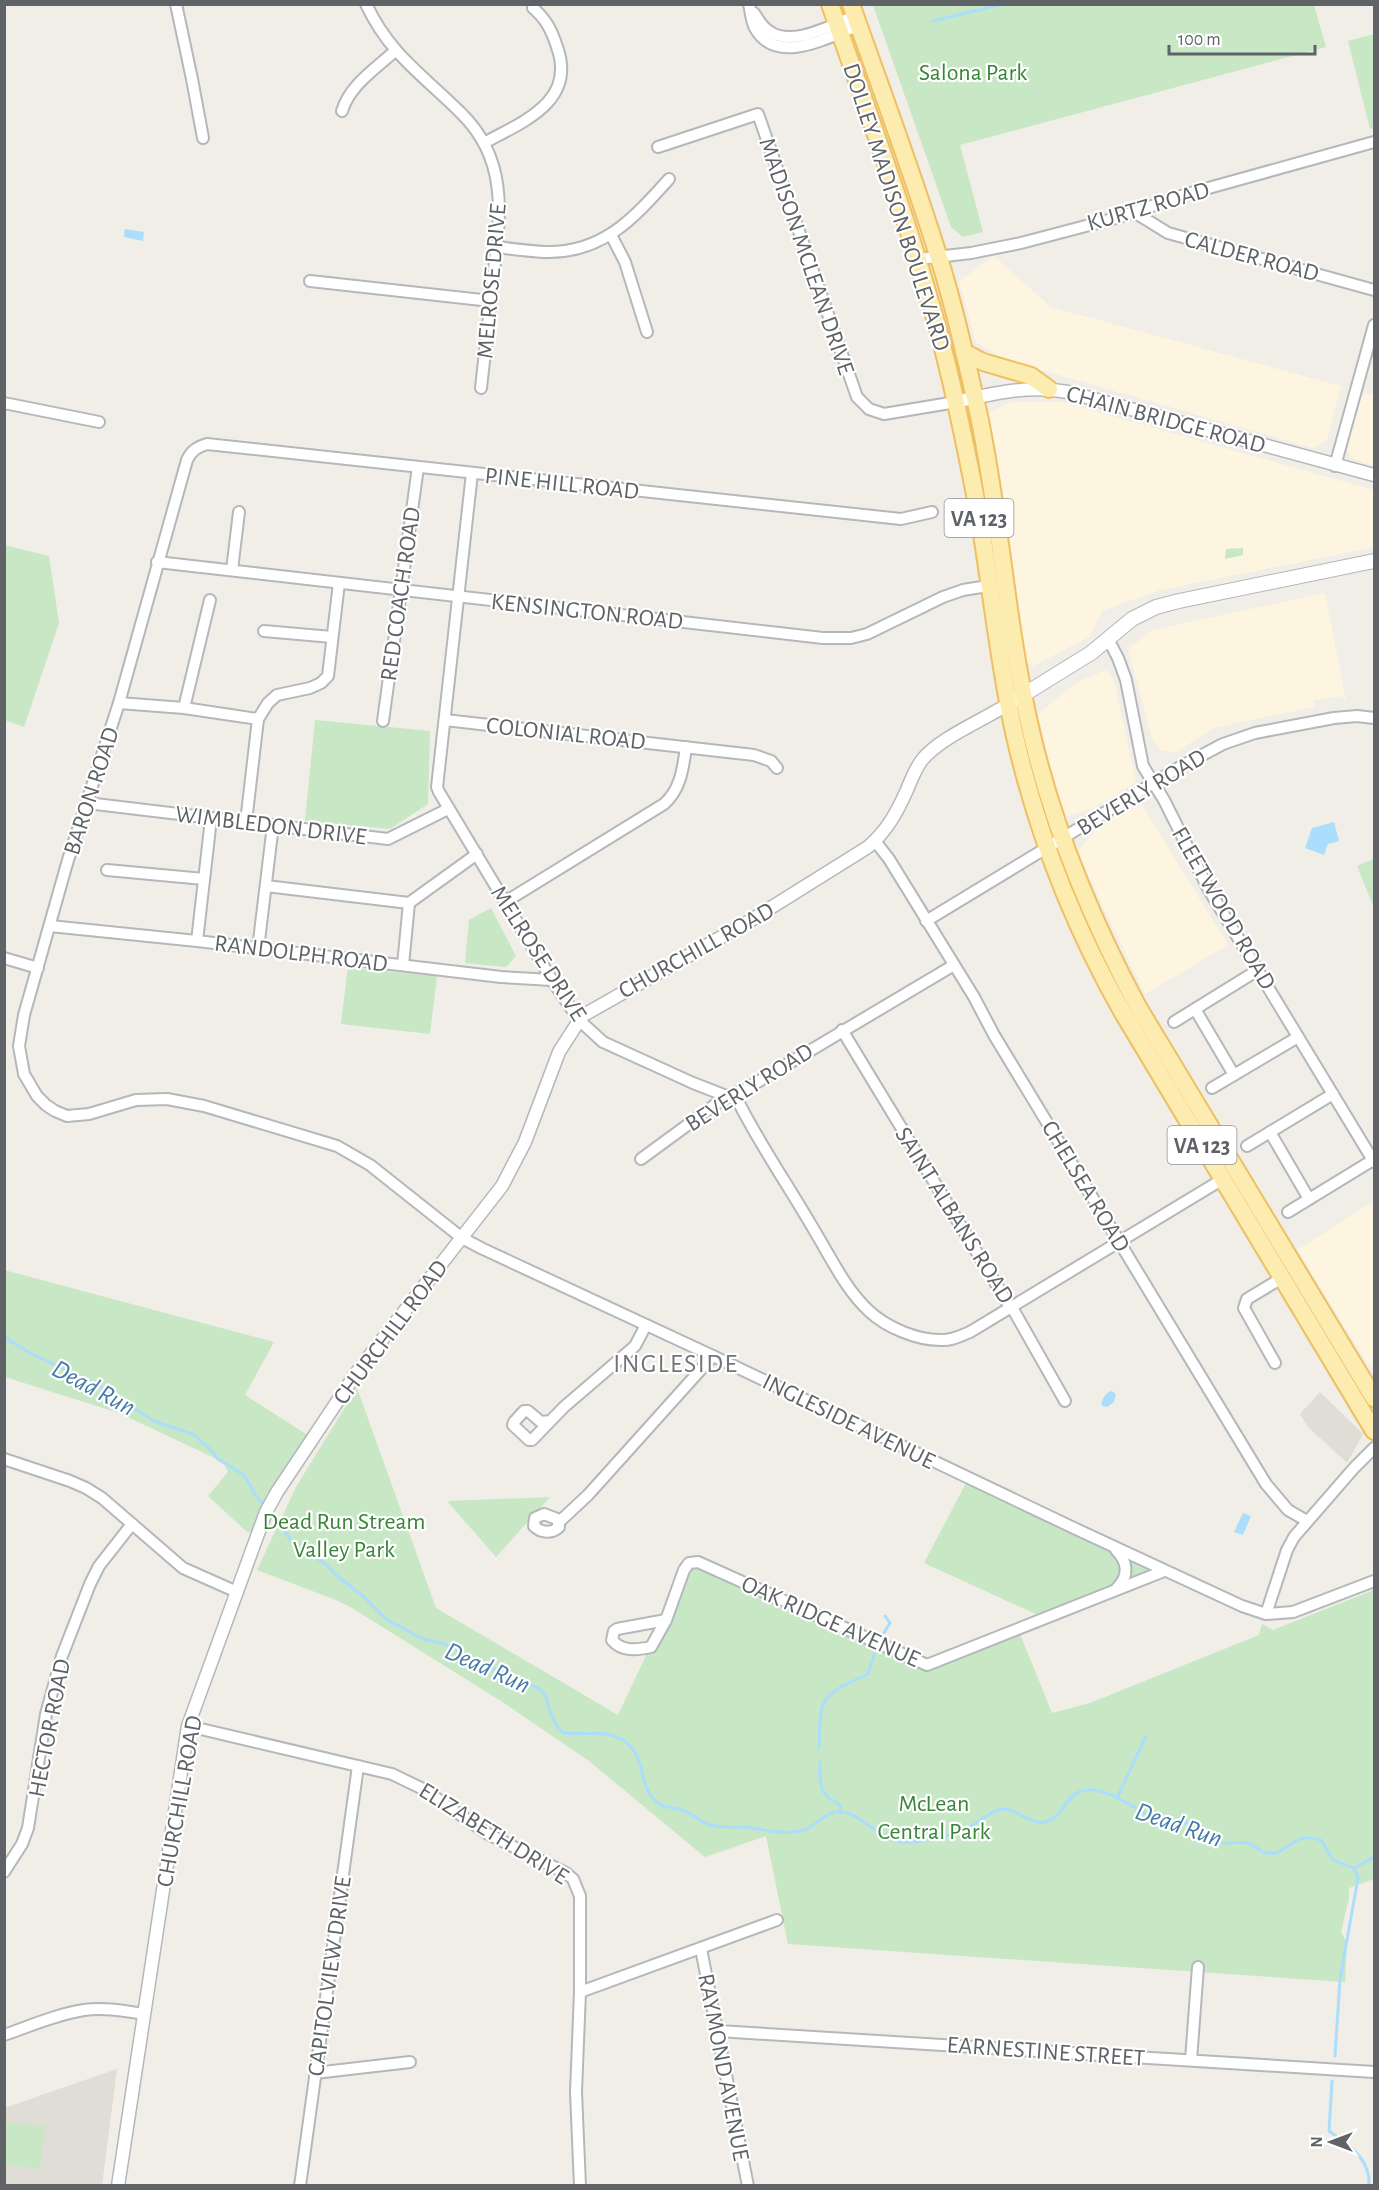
<svg xmlns="http://www.w3.org/2000/svg" width="1379" height="2190" font-family="'Alegreya Sans',sans-serif">
<style>
.commercial{fill:#fdf5e0}
.education{fill:#e0ddd6}
.green{fill:#c7e7c5}
.water{fill:#abdefc}
.lines{fill:none;stroke-linecap:round;stroke-linejoin:round}
.stream{stroke:#abdefc;stroke-width:3}
.minor-casing{stroke:#b4b8bb;stroke-width:14}
.tertiary-casing{stroke:#b4b8bb;stroke-width:15}
.secondary-casing{stroke:#b4b7bb;stroke-width:16}
.primary-casing{stroke:#eebf63;stroke-width:20}
.minor{stroke:#fff;stroke-width:10}
.tertiary{stroke:#fff;stroke-width:12}
.secondary{stroke:#fff;stroke-width:14}
.primary{stroke:#fdecb0;stroke-width:16}
.labels{text-anchor:middle;stroke-width:4.5;stroke-linejoin:round;paint-order:stroke}
.shield{fill:#fff;stroke:#8f9295;stroke-width:1.5}
.shield-label{font-size:22px;font-weight:bold;fill:#5f6367}
.park-label{font-size:24px;fill:#398538;stroke:#fff}
.street-label{font-size:24px;fill:#5f6367;stroke:#fff}
.neighbourhood-label{font-size:26px;letter-spacing:1.5px;fill:#707579;stroke:#fff}
.water-label{font-size:26px;font-style:italic;fill:#447aa7;stroke:#fff}
</style>
<rect width="100%" height="100%" fill="#f0eee7"/>
<g class="commercial">
<polygon points="994,256 1051,307 1341,386 1327,440 1313,448 1003,359 976,342 959,281"/>
<polygon points="1362,392 1374,395 1374,465 1351,458 1346,446"/>
<polygon points="1011,402 1062,402 1374,490 1374,547 1160,590 1102,611 1089,637 1033,666 1025,662 987,414"/>
<polygon points="1325,593 1346,701 1341,696 1313,701 1314,707 1214,728 1176,752 1162,751 1153,741 1128,649 1152,630"/>
<polygon points="1106,670 1114,680 1136,782 1092,809 1066,817 1058,803 1038,714 1077,682"/>
<polygon points="1142,805 1228,945 1145,994 1077,852 1101,824"/>
<polygon points="1374,1201 1374,1368 1367,1363 1297,1250"/>
</g>
<g class="education">
<polygon points="1320,1392 1363,1434 1347,1463 1308,1427 1300,1414"/>
<polygon points="117,2069 102,2185 5,2185 4,2108"/>
</g>
<g class="green">
<polygon points="873,5 1314,5 1326,47 960,145 983,232 963,237 951,227"/>
<polygon points="1374,34 1374,128 1370,129 1348,41"/>
<polygon points="4,545 49,556 59,623 24,727 5,720"/>
<polygon points="1243,548 1243,555 1225,559 1226,549"/>
<polygon points="315,720 430,731 428,804 390,829 305,821"/>
<polygon points="1374,859 1374,908 1357,866"/>
<polygon points="491,908 516,956 506,967 465,963 469,920"/>
<polygon points="348,967 437,976 430,1034 341,1024"/>
<polygon points="4,1270 274,1342 245,1395 309,1436 252,1533 246,1531 208,1496 228,1472 223,1462 119,1413 5,1377"/>
<polygon points="357,1388 436,1608 618,1715 689,1564 922,1668 1020,1634 1052,1713 1090,1703 1259,1635 1262,1624 1273,1630 1374,1590 1374,1879 1349,1888 1349,1898 1341,1932 1347,1943 1345,1982 788,1944 766,1836 705,1857 589,1761 501,1701 352,1608 336,1600 257,1570 296,1487"/>
<polygon points="966,1483 1157,1574 1040,1616 924,1563"/>
<polygon points="550,1497 496,1557 447,1501"/>
<polygon points="7,2122 45,2126 40,2169 5,2164"/>
</g>
<g class="water">
<polygon points="125,229 144,232 143,241 124,237"/>
<polygon points="1334,822 1339,841 1328,844 1324,855 1305,848 1312,828"/>
<path d="M1112,1391l4,3 -2,8 -7,5 -5,-1c-2,-5 4,-14 10,-15z"/>
<polygon points="1243,1513 1251,1516 1243,1535 1234,1532"/>
</g>
<g class="lines">
<g class="stream">
<polyline points="933,21 1003,4"/>
<polyline points="4,1337 30,1353 92,1382 156,1422 193,1434 211,1450 218,1459 244,1475 256,1496 263,1504"/>
<path d="M278,1520l13,21 36,24 9,10 26,20 24,24 37,20 22,5 11,5 10,10 11,7 21,4 42,19 6,7 3,13 8,18 7,6c19,3 39,-4 57,6 27,15 16,45 34,62 8,8 19,5 29,10 12,5 19,14 32,15 9,1 18,1 27,1 20,2 38,8 59,4 15,-4 22,-21 40,-19 21,2 35,27 59,30 15,2 52,-7 66,-13 10,-6 21,-15 31,-19 17,-5 31,16 48,12 20,-6 19,-34 46,-32 23,2 42,19 62,28 13,6 26,3 40,6 11,3 15,14 26,18 8,3 18,-1 27,1 8,2 13,9 20,10 13,4 24,-13 37,-15 6,-1 12,1 17,2l12,20c11,5 23,5 25,18l-18,101 -5,77"/>
<polyline points="882,1636 890,1623 885,1616"/>
<path d="M819,1748c1,-52 1,-52 49,-74l6,-19"/>
<path d="M820,1762c0,12 -2,27 9,36 4,3 8,4 12,8l-1,6"/>
<polyline points="1117,1798 1146,1736"/>
<polyline points="1354,1868 1374,1857"/>
<path d="M1332,2081l-3,50c19,14 42,27 40,55"/>
</g>
<defs>
<g id="minor">
<polyline points="176,4 192,79 203,138"/>
<path d="M366,4c24,51 57,71 95,109 49,48 39,105 32,167 -4,36 -8,72 -12,108"/>
<path d="M749,4c2,8 2,17 6,24 22,39 73,9 104,-3"/>
<path d="M754,13c4,6 8,14 15,18 22,17 63,-6 86,-15"/>
<path d="M342,111c8,-26 33,-42 53,-60"/>
<path d="M484,143c38,-21 93,-41 73,-96 -5,-16 -11,-28 -24,-39"/>
<polyline points="658,147 758,114 857,397 869,409 884,414 956,402"/>
<polyline points="1134,212 1168,233 1374,290"/>
<polyline points="611,235 625,262 647,332"/>
<path d="M497,247c15,2 31,4 47,5 58,2 89,-33 125,-73"/>
<polyline points="919,259 971,253 1021,243 1120,217 1187,194 1374,142"/>
<polyline points="310,281 491,301"/>
<polyline points="4,403 99,422"/>
<polyline points="1335,466 1374,325"/>
<path d="M472,473l-35,314 2,5 113,188 27,40 24,22 90,41 41,16 6,6c23,45 52,86 77,130 15,25 30,56 52,76 17,16 47,29 71,29 11,1 20,-4 30,-8l253,-153"/>
<path d="M932,512l-31,7 -694,-75c-10,3 -16,7 -20,16l-68,243 -51,157 -44,155 -5,31 5,28 13,22 9,9 9,6 12,5 22,-2 47,-14 31,-1 37,7 133,40 33,19 92,73 21,11 230,107 363,173 166,77 24,8 27,-2 81,-31"/>
<polyline points="157,562 823,638 851,638 867,634 943,597 963,590 994,585"/>
<polyline points="232,570 239,512"/>
<polyline points="264,631 332,637"/>
<polyline points="1108,639 1118,658 1126,680 1143,766 1164,800 1209,890 1374,1162"/>
<polyline points="119,703 184,708 258,719"/>
<polyline points="184,708 210,600"/>
<polyline points="445,720 754,755 771,761 777,768"/>
<polyline points="383,721 418,467"/>
<polyline points="87,803 388,839 448,809"/>
<polyline points="246,822 258,719 268,703 277,695 310,688 321,683 328,676 339,583"/>
<polyline points="875,841 889,859 974,997 994,1035 1266,1484 1288,1510 1307,1521"/>
<polyline points="107,870 204,879"/>
<polyline points="266,886 409,903 477,854"/>
<path d="M505,902l159,-98c17,-15 19,-36 22,-57"/>
<polyline points="926,921 1180,767 1223,744 1255,733 1334,718 1357,716 1374,718"/>
<polyline points="50,926 197,941 501,977 552,980"/>
<polyline points="197,941 211,819"/>
<polyline points="258,949 273,825"/>
<polyline points="4,958 38,968"/>
<polyline points="403,965 409,903"/>
<polyline points="1195,1009 1234,1075"/>
<polyline points="1174,1022 1258,970"/>
<polyline points="842,1030 1010,1307 1014,1311 1065,1401"/>
<polyline points="1212,1088 1298,1037"/>
<polyline points="1270,1132 1309,1199"/>
<polyline points="1247,1146 1333,1094"/>
<polyline points="641,1159 727,1096 744,1090 954,965"/>
<polyline points="1288,1212 1373,1160"/>
<polyline points="1275,1363 1244,1308 1247,1299 1282,1278"/>
<polyline points="550,1421 541,1422 528,1411 524,1411 514,1422 513,1425 529,1440 532,1440 564,1407 635,1346 646,1325"/>
<polyline points="4,1459 70,1481 86,1488 102,1498 183,1568 237,1592"/>
<path d="M544,1514l13,5 2,8c-7,7 -18,6 -25,-1l1,-8z"/>
<polyline points="559,1522 588,1495 713,1356"/>
<path d="M1116,1550c12,12 13,26 1,38"/>
<polyline points="1266,1614 1287,1550 1294,1537 1354,1468 1374,1448"/>
<polyline points="666,1620 684,1570 689,1563 698,1562 927,1665 1164,1571"/>
<path d="M666,1620l-15,27c-14,3 -29,5 -39,-7l2,-9 3,-2z"/>
<polyline points="188,1726 392,1774 423,1789 488,1834 566,1873 573,1879 580,1896 580,1992 576,2092 580,2186"/>
<polyline points="4,1872 22,1844 28,1828 46,1714 62,1656 90,1584 99,1566 132,1524"/>
<polyline points="701,1949 748,2186"/>
<polyline points="580,1992 777,1920"/>
<polyline points="718,2031 1374,2072"/>
<path d="M4,2035c26,-9 53,-21 80,-25 20,-3 41,1 60,4"/>
<polyline points="1191,2060 1198,1967"/>
<polyline points="315,2073 410,2062"/>
<polyline points="300,2186 358,1766"/>
</g>
<g id="tertiary">
<path d="M956,402c37,-9 73,-17 112,-10l306,83"/>
<path d="M118,2186l70,-460 67,-184 11,-30 11,-20 80,-120 145,-186 23,-44 34,-90 23,-36 166,-94 120,-75c19,-16 29,-35 39,-57 4,-10 8,-21 15,-30 17,-22 62,-40 86,-56"/>
</g>
<polyline id="secondary" points="1015,700 1091,653 1132,619 1156,607 1179,601 1374,561"/>
<g id="primary">
<path d="M830,4c46,132 96,262 126,399 11,50 22,101 29,151 9,59 16,119 29,178 22,98 59,193 109,281l251,418"/>
<path d="M851,4c31,88 64,175 91,264 15,49 26,99 37,148 21,100 27,202 49,302 22,102 61,197 110,289l236,391"/>
<polyline points="964,352 983,362 1031,376 1049,389"/>
</g>
</defs>
<use href="#minor" class="minor-casing"/>
<use href="#tertiary" class="tertiary-casing"/>
<use href="#secondary" class="secondary-casing"/>
<use href="#primary" class="primary-casing"/>
<use href="#minor" class="minor"/>
<use href="#tertiary" class="tertiary"/>
<use href="#secondary" class="secondary"/>
<use href="#primary" class="primary"/>
</g>
<g class="labels">
<g class="shield">
<rect x="944.5" y="499" width="69" height="38" rx="4.5"/>
<rect x="1167.5" y="1126" width="69" height="38" rx="4.5"/>
</g>
<g class="shield-label">
<text x="979" y="526">VA 123</text>
<text x="1202" y="1153">VA 123</text>
</g>
<g class="park-label">
<text x="973" y="80">Salona Park</text>
<text x="344" y="1529">Dead Run Stream<tspan x="344" dy="28">Valley Park</tspan></text>
<text x="934" y="1811">McLean<tspan x="934" dy="28">Central Park</tspan></text>
</g>
<g class="street-label">
<text transform="translate(1148 206) rotate(-16)" y="8">KURTZ ROAD</text>
<text transform="translate(897 207) rotate(72)" y="8">DOLLEY MADISON BOULEVARD</text>
<text transform="translate(807 256) rotate(71)" y="8">MADISON MCLEAN DRIVE</text>
<text transform="translate(1252 256) rotate(15)" y="8">CALDER ROAD</text>
<text transform="translate(491 281) rotate(-85)" y="8">MELROSE DRIVE</text>
<text transform="translate(1166 419) rotate(15)" y="8">CHAIN BRIDGE ROAD</text>
<text transform="translate(562 483) rotate(6)" y="8">PINE HILL ROAD</text>
<text transform="translate(400 594) rotate(-82)" y="8">RED COACH ROAD</text>
<text transform="translate(587 611) rotate(6)" y="8">KENSINGTON ROAD</text>
<text transform="translate(566 733) rotate(6)" y="8">COLONIAL ROAD</text>
<text transform="translate(91 791) rotate(-72)" y="8">BARON ROAD</text>
<text transform="translate(1141 792) rotate(-31)" y="8">BEVERLY ROAD</text>
<text transform="translate(271 825) rotate(7)" y="8">WIMBLEDON DRIVE</text>
<text transform="translate(1224 908) rotate(60)" y="8">FLEETWOOD ROAD</text>
<text transform="translate(696 950) rotate(-29)" y="8">CHURCHILL ROAD</text>
<text transform="translate(301 953) rotate(7)" y="8">RANDOLPH ROAD</text>
<text transform="translate(539 953) rotate(57)" y="8">MELROSE DRIVE</text>
<text transform="translate(749 1087) rotate(-32)" y="8">BEVERLY ROAD</text>
<text transform="translate(1086 1186) rotate(59)" y="8">CHELSEA ROAD</text>
<text transform="translate(955 1215) rotate(58)" y="8">SAINT ALBANS ROAD</text>
<text transform="translate(390 1332) rotate(-53)" y="8">CHURCHILL ROAD</text>
<text transform="translate(849 1421) rotate(26)" y="8">INGLESIDE AVENUE</text>
<text transform="translate(831 1621) rotate(24)" y="8">OAK RIDGE AVENUE</text>
<text transform="translate(49 1728) rotate(-79)" y="8">HECTOR ROAD</text>
<text transform="translate(179 1801) rotate(-80)" y="8">CHURCHILL ROAD</text>
<text transform="translate(494 1833) rotate(32)" y="8">ELIZABETH DRIVE</text>
<text transform="translate(329 1976) rotate(-82)" y="8">CAPITOL VIEW DRIVE</text>
<text transform="translate(1046 2051) rotate(4)" y="8">EARNESTINE STREET</text>
<text transform="translate(724 2067) rotate(79)" y="8">RAYMOND AVENUE</text>
</g>
<g class="neighbourhood-label">
<text x="676" y="1372">INGLESIDE</text>
</g>
<g class="water-label">
<text transform="translate(94 1387) rotate(28)" y="9">Dead Run</text>
<text transform="translate(488 1667) rotate(24)" y="9">Dead Run</text>
<text transform="translate(1179 1824) rotate(19)" y="9">Dead Run</text>
</g>
</g>
<rect width="1379" height="2190" fill="none" stroke="#5f6367" stroke-width="12"/>
<g transform="translate(1331 2142) rotate(270)" stroke="#ffffff" stroke-width="4.5" paint-order="stroke">
<path d="M0-4.5L10 22L0 15L-10 22Z" fill="#5f6367"/>
<text y="-9" font-size="16" font-weight="bold" text-anchor="middle" fill="#5f6367">N</text>
</g>
<path d="M1169 45v9h146v-9" fill="none" stroke="#5f6367" stroke-width="3"/>
<text x="1178" y="45" font-size="18" fill="#5f6367" stroke="#ffffff" stroke-width="4.5" paint-order="stroke">100 m</text>
</svg>
